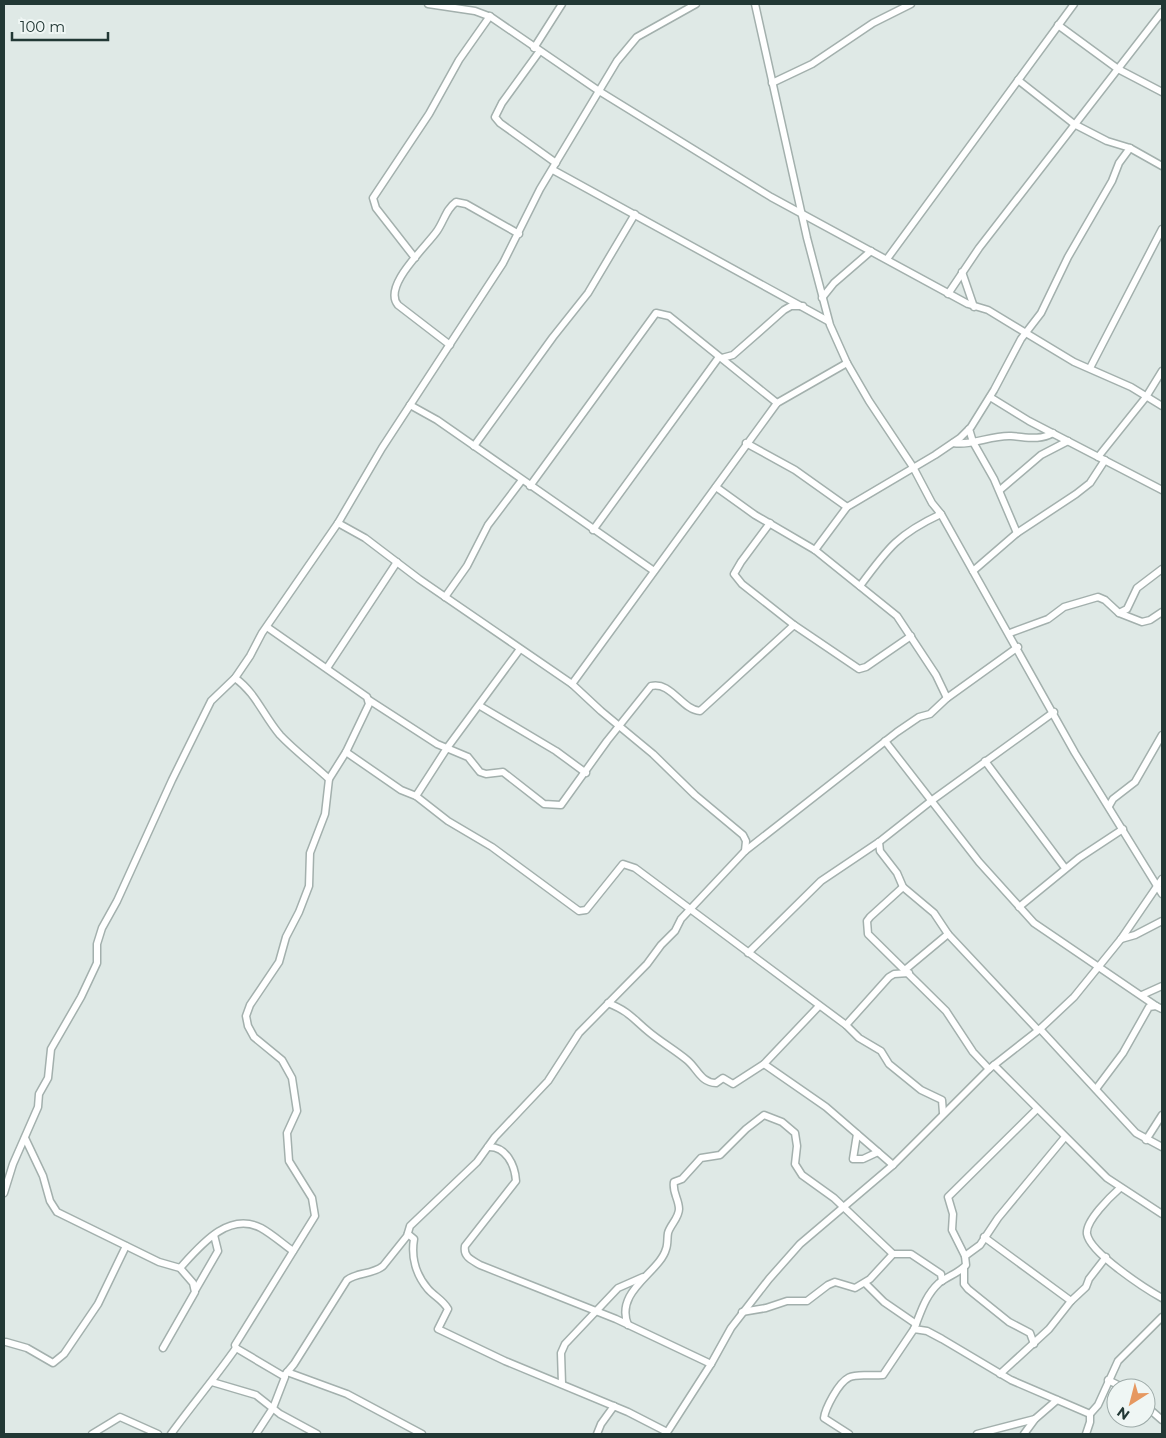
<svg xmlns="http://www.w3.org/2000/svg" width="1166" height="1438" font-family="Montserrat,sans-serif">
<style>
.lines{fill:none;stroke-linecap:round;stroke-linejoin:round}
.minor-casing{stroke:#a3b0ad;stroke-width:9}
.minor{stroke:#fff;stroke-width:6}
</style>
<rect width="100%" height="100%" fill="#dfe9e6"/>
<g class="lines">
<defs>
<g id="minor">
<polyline points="428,4 475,11 491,17 599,91 771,197 968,304 988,310 1074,362 1131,387 1162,406"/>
<polyline points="755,4 807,238 830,325 847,363 869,401 913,467 932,503 941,514 1075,753 1162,894"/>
<polyline points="1058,25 1118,69 1162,92"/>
<polyline points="534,48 562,4"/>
<polyline points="539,52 502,103 495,117 500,123 556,163"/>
<polyline points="1018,80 1074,124 1107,141 1130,148 1162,166"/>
<polyline points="772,83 812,64 873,23 911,4"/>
<polyline points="553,170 828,321"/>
<polyline points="415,258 376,208 373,198 429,114 459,60 490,16"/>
<polyline points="887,259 1074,4"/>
<polyline points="962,272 974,307"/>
<polyline points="948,294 979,248 1162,12"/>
<polyline points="822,298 834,283 871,251"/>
<path d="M450,345l-52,-40c-16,-19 28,-58 39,-74 7,-10 9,-22 19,-29l10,2 53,30"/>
<polyline points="722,358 733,355 784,310 791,306 803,306"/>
<polyline points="1090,368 1162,229"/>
<polyline points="990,397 1029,421 1162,490"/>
<polyline points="410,405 437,420 654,571"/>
<polyline points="969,429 973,442 994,479 1017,533"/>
<polyline points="746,443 795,470 847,507"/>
<path d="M953,443c19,3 38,-8 58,-7 16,1 28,5 42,-3"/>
<polyline points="474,446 553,337 588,293 635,214"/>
<polyline points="1098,457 1146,397 1162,371"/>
<polyline points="530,486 656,313 669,316 777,403"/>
<polyline points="716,487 755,515 815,550 897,616 936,675 947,698"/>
<polyline points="1000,490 1041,455 1068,441"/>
<polyline points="338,523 365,538 419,579 572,684 601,711 653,754 695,795 743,835 746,841 745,851"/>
<polyline points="770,523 741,562 734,574 742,584 794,625"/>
<polyline points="593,530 719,357"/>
<polyline points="815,550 847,507 935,455 960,438 971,427 994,390 1021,339 1041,313 1068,257 1112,181 1119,163 1130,148"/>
<polyline points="973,571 1017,533 1076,494 1090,483 1105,460"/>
<path d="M860,586c28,-38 38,-52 81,-72"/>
<polyline points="445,597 467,566 488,525 522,480"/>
<polyline points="1119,613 1127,609 1137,588 1162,569"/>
<polyline points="1010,633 1048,619 1064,607 1098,597 1105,600 1119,613 1142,622 1150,620 1162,612"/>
<polyline points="327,668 397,562"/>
<path d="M235,678c21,15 28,37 45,57 15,16 33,29 49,44"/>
<polyline points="572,684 777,403 847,363"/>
<path d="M369,700l68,44 31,13 12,15 6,2 17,-2 41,32 17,1 46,-64 44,-55c20,-5 31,24 49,25l94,-86 65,44 7,-2 45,-31"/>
<polyline points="480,706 556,751 586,773"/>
<polyline points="885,741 979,862 1034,923 1156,1006"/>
<polyline points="346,752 401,790 416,796 448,821 492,847 579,911 586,910 623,864 635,868 846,1025 859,1038 881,1051 889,1064 921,1090 942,1100 943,1113"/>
<polyline points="985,761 1065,868"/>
<polyline points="416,796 447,748 520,649"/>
<polyline points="1109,806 1113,799 1135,782 1162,735"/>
<polyline points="879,842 880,851 897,873 903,887 934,913 948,934 1038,1030"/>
<polyline points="903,887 870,917 867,921 868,934 946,1011 973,1052 989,1069"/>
<polyline points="1019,907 1079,858 1123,829"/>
<polyline points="1121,939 1135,935 1162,921"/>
<polyline points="748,953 821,881 879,842 931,801 1054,712"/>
<polyline points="906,969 948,934"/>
<polyline points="1142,995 1162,986"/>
<path d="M608,1003c22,9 24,15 41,29 12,10 26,18 38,28 10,8 14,23 29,23l7,-5 10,6 31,-20 62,43 67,58"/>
<polyline points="846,1025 889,977 894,974 909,973"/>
<polyline points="1040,1029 1136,1133 1162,1147"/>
<polyline points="764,1064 819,1006"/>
<polyline points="994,1065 1107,1178 1162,1214"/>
<polyline points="1096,1089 1123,1053 1149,1007 1156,1006 1162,1009"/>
<polyline points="857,1134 853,1159 863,1159 878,1152"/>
<polyline points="25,1138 43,1176 50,1201 57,1212 159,1262 180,1268 193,1283 195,1292 163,1348"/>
<polyline points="1146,1140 1162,1115"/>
<path d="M488,1147c18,-1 27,18 28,34l-51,65c-2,11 7,14 15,19l136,54 95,45"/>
<path d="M1120,1188c-9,8 -35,33 -33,46 3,19 59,55 75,64"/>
<polyline points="4,1193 13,1164 38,1107 39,1094 48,1078 51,1049 81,997 97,963 97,944 102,928 117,901 172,780 211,701 235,678 250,656 262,633 338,523 382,448 503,263 540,189 617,61 637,37 696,4"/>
<path d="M408,1234l6,5c-3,18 2,36 14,50 6,7 15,11 20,20l-10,20 67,32 123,51 39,20"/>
<polyline points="984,1237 1071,1301"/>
<polyline points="965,1256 980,1245 998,1218 1065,1137"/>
<path d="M180,1268c20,-22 48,-57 81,-40 11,6 22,16 32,23"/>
<polyline points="964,1268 964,1284 968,1289 1009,1322 1030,1333 1034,1344"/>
<polyline points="865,1283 884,1302 916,1324"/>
<polyline points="196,1289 218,1251 214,1235"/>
<polyline points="742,1312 766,1308 787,1301 807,1301 828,1285 835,1282 855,1288 870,1279 893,1254"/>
<path d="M628,1325c-14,-34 32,-53 38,-76 2,-5 1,-11 2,-16 2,-8 11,-15 11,-24 0,-10 -7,-17 -5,-27l8,-3 19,-21 19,-3 26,-26 18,-14 18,7 13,11 2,13 -2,18 7,11 32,23 59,56h18l30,20 1,7"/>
<path d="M914,1329c7,-17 11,-33 25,-46 9,-7 20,-10 27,-18l-1,-9 -13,-26 1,-16 -5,-17 89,-88"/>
<polyline points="6,1342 27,1348 53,1363 64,1354 98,1304 126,1246"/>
<polyline points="287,1372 347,1394 422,1434"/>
<polyline points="1000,1374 1049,1329 1071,1301 1086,1287 1089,1279 1106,1257"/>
<path d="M284,1376l10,-12 53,-84c10,-8 25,-5 36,-14l24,-30 3,-10 67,-64 18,-25 53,-56 31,-48 68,-69 14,-19 14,-14 6,-12 64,-68 152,-119 22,-15 11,-3 17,-16 71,-51"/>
<polyline points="1108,1380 1124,1388"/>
<polyline points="212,1382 256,1395 280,1414 317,1434"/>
<polyline points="562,1384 561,1353 565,1344 618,1288 643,1277"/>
<polyline points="1146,1406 1162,1420"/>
<polyline points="92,1434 120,1417 158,1434"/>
<path d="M171,1434c21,-29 44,-56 65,-86"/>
<polyline points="256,1434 273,1408 285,1377 236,1348 235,1345 315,1216 312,1198 289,1161 287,1133 297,1111 292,1078 282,1060 254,1037 248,1026 246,1016 250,1005 279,962 286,937 299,912 309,886 310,853 325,814 329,779 346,752 369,704 367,697 267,627"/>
<polyline points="597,1434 601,1424 614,1406"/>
<polyline points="666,1434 711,1364 731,1328 769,1279 800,1244 893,1165 989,1069 1040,1029 1074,997 1121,939 1162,879"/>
<path d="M849,1434l-25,-16c1,-8 5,-15 9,-22 16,-28 23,-19 50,-21l31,-46 13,2 15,8 69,41 79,34 8,-9 20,-44 44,-44"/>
<polyline points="977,1434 1035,1419"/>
<polyline points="1024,1434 1035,1419 1057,1400"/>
<polyline points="1086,1434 1090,1422 1090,1414"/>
</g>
</defs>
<use href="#minor" class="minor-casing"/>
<use href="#minor" class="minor"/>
</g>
<rect width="1166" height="1438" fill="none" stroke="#223835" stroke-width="10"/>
<g transform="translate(1131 1403) rotate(216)"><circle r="24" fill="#eff6f4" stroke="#9daaa8"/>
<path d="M0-4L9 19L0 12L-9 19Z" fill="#e69860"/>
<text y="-8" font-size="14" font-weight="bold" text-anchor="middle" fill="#223835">N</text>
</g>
<path d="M12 32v8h96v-8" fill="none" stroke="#223835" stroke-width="2.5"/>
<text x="20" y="32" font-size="15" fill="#223835" stroke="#eff6f4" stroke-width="4" paint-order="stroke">100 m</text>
</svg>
